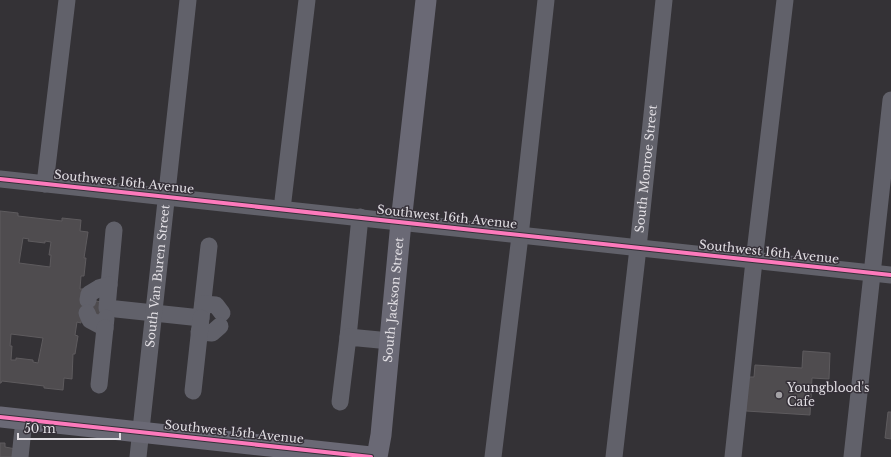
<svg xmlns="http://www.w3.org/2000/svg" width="891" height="457" font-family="'Libre Baskerville',serif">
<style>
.building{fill:#4f4c4f;stroke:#5e5b5e;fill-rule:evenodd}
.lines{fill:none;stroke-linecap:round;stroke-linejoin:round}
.minor{stroke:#61616a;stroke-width:17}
.major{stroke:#6a6975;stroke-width:21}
.cycleway-casing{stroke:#353038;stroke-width:6}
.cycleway{stroke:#fd7abc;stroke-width:4}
.poi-dot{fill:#a4a2a6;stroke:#353038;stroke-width:1.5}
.labels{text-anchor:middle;stroke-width:3;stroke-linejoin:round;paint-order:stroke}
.street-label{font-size:12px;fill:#e1dee3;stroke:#353038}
.poi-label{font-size:12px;fill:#e1dee3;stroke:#353038;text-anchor:start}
</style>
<rect width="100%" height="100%" fill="#343236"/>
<g class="building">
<path d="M0,211l18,2v3l44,5v-3l19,2 -1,11 8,1 -4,26h2l-2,18h-3l-1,13h3l-1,10 20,3 -1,13 -19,-2 -1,10 -4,-1 -2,13 3,1 -3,18h-2l-1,25 -8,-1 -1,12 -19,-2v-2l-42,-5 -1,2h-1zM23,238l6,1 -1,2 17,2v-2l6,1 -2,13h2l-1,12 -31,-4zM11,334l32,4 -5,25 -5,-1v-2l-17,-2v2h-5l1,-14h-2z"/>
<polygon points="803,351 830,353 829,379 812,378 810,415 746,411 748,377 754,377 755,365 802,368"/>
<polygon points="888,412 891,412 891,439 885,438"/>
<polygon points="0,443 5,443 5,447 16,449 15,457 0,457"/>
</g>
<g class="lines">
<g class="minor">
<polyline points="0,179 891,275"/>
<polyline points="45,184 67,0"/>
<polyline points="282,209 307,0"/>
<polyline points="109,285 114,230"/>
<polyline points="88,300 89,294 99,288 109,285 107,308 201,318 209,246"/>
<polyline points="203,304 216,305 222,313"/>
<polyline points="87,313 90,320 105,328 106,318"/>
<polyline points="199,332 212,333 220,326"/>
<polyline points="348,337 360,217"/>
<polyline points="99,385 105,328"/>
<polyline points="193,391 201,318"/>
<polyline points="340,402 348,337 390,341"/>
<polyline points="20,457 24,420"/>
<path id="s1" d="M138,457l50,-457"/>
<polyline points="493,457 520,236 546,0"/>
<path id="s2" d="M614,457l24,-209 26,-248"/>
<polyline points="733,457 754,261 785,0"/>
<polyline points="852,457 891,100"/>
</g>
<g class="major">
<polyline points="0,417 371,457"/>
<path id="s3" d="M377,457l4,-22 20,-213 25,-222"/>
</g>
<defs>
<g id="cycleway">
<polyline points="0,179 891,275"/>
<polyline points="0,417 371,457"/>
</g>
</defs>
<use href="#cycleway" class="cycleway-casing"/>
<use href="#cycleway" class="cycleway"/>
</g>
<circle class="poi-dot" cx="779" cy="395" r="4"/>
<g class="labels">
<g class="street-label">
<text dy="4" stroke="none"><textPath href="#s2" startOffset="290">South Monroe Street</textPath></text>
<text transform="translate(124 182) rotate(6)" y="4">Southwest 16th Avenue</text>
<text transform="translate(447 217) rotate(6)" y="4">Southwest 16th Avenue</text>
<text transform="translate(769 252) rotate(6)" y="4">Southwest 16th Avenue</text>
<text dy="4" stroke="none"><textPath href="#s1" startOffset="182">South Van Buren Street</textPath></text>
<text dy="4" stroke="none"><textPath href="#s3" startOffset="158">South Jackson Street</textPath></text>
<text transform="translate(234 432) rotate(6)" y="4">Southwest 15th Avenue</text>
</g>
<g class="poi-label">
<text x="787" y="392">Youngblood's<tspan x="787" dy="14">Cafe</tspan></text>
</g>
</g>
<path d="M18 433v6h102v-6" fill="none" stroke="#e1dee3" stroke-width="2"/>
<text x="24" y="433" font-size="12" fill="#e1dee3" stroke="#353038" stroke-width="3" paint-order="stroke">50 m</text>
</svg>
